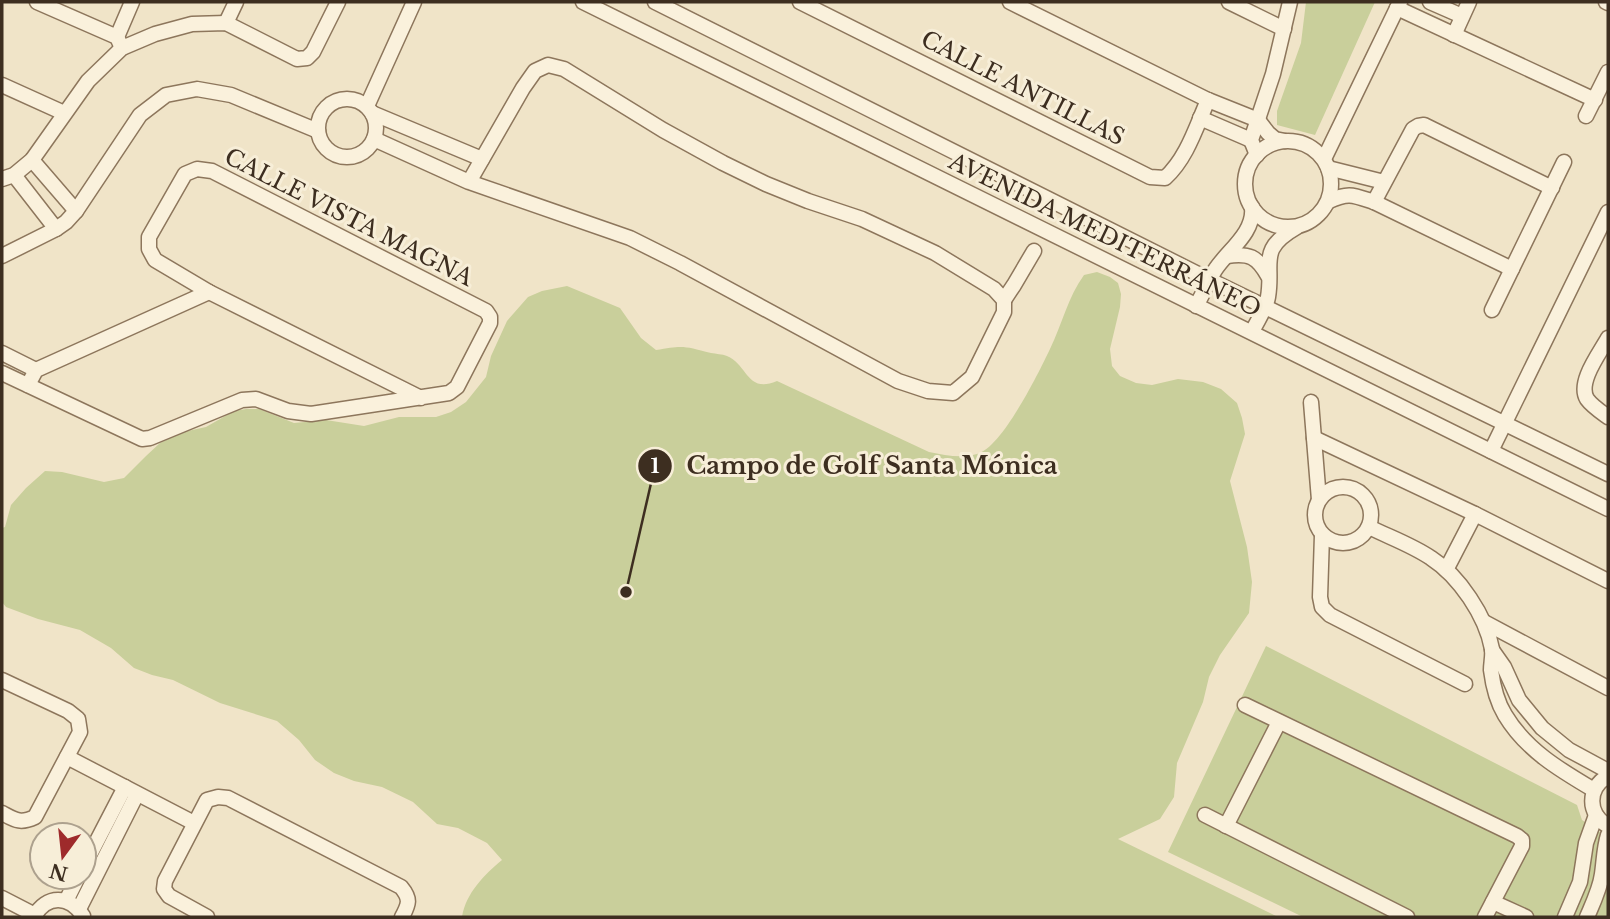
<svg xmlns="http://www.w3.org/2000/svg" width="1610" height="919" font-family="'Libre Baskerville',serif">
<style>
.green{fill:#c9cf9b}
.lines{fill:none;stroke-linecap:round;stroke-linejoin:round}
.minor-casing{stroke:#8d765c;stroke-width:17}
.minor{stroke:#faf1dc;stroke-width:14}
.labels{text-anchor:middle;stroke-width:6;stroke-linejoin:round;paint-order:stroke}
.street-label{font-size:23px;fill:#3d2e20;stroke:#f7eed8}
.leader{fill:none;stroke:#3d2e20;stroke-width:2.5}
.callout-dot{fill:#3d2e20;stroke:#f7eed8;stroke-width:2.5}
.mark-label{font-size:21px;text-anchor:middle;font-weight:bold;fill:#fff}
.callout-label{font-size:24px;text-anchor:middle;font-weight:bold;fill:#3d2e20;stroke:#f7eed8;stroke-width:6;stroke-linejoin:round;paint-order:stroke}
</style>
<rect width="100%" height="100%" fill="#f0e4c8"/>
<g class="green">
<polygon points="1306,2 1375,2 1315,135 1277,125 1277,111 1301,43"/>
<path d="M1097,272l13,5 8,6 3,11 -1,13 -10,42 2,17 8,10 16,7 16,2 26,-6 25,3 18,7 16,14 5,15 3,16 -15,47 17,66 5,35 -3,31 -29,42 -11,22 -6,25 -26,61 -3,34 -14,22 -42,20 160,78h-816c4,-24 22,-42 40,-57l-15,-17 -29,-15 -21,-4 -24,-22 -31,-15 -28,-6 -20,-8 -19,-13 -16,-20 -22,-19 -57,-18 -47,-23 -21,-5 -18,-7 -23,-20 -31,-18 -42,-11 -32,-12 -4,-5v-74l3,-1 6,-22 15,-17 19,-17 17,1 42,10 20,-4 22,-22 14,-13 23,-11 23,-5 28,-16 12,-2h13l35,14 32,-3 38,6 35,-9h37l15,-5 15,-10 20,-25 5,-21 16,-35 21,-24 14,-6 25,-5 53,22 21,30 15,12c27,-5 29,-4 55,3 5,1 11,1 16,3 21,9 20,38 50,25l152,71c16,3 32,7 48,2 25,-6 62,-82 73,-105 12,-25 18,-52 34,-74z"/>
<polygon points="1266,646 1577,805 1582,820 1603,834 1608,835 1608,917 1303,917 1168,852"/>
</g>
<g class="lines">
<defs>
<g id="minor">
<polyline points="37,2 117,37 122,48"/>
<polyline points="583,2 1608,509"/>
<polyline points="655,2 1210,280 1608,474"/>
<path d="M800,2l350,175 15,1c22,-20 31,-51 43,-78"/>
<polyline points="1010,2 1208,100 1258,120 1268,133 1275,139 1285,141"/>
<polyline points="1229,2 1284,29"/>
<polyline points="1430,2 1462,16"/>
<polyline points="1606,2 1608,3"/>
<polyline points="1397,8 1595,100"/>
<polyline points="226,23 236,2"/>
<polyline points="1454,35 1469,2"/>
<polyline points="117,37 132,2"/>
<polyline points="2,85 64,113"/>
<circle cx="347" cy="128" r="29"/>
<polyline points="367,106 414,2"/>
<polyline points="372,113 482,159"/>
<polyline points="1586,116 1608,72"/>
<polyline points="1200,118 1251,140"/>
<polyline points="374,139 469,182 630,238 680,263 898,381 928,391 953,393 972,377 1004,312 1004,300 994,289 935,253 862,219 808,201 766,184 723,163 663,130 564,69 548,65 535,71 523,88 469,182"/>
<circle cx="1288" cy="184" r="43"/>
<polyline points="1257,155 1251,140 1273,74 1290,2"/>
<polyline points="1324,159 1400,2"/>
<polyline points="32,160 76,211"/>
<polyline points="1328,168 1384,182"/>
<polyline points="14,175 56,229"/>
<polyline points="2,179 14,175 32,160 88,81 122,48 155,34 192,24 226,23 297,59 307,58 313,52 338,2"/>
<path d="M1329,201c20,-9 24,-6 45,1l138,67"/>
<polyline points="1374,202 1413,129 1418,126 1424,125 1552,188"/>
<polyline points="2,256 56,229 66,222 76,211 140,115 166,95 197,89 231,95 318,131"/>
<path d="M1227,256c22,-3 30,0 41,20"/>
<polyline points="1004,300 1014,285 1034,251"/>
<path d="M1196,306c7,-12 12,-24 19,-36 12,-19 40,-37 37,-63"/>
<polyline points="1492,310 1564,162"/>
<path d="M1252,332c5,-11 14,-23 16,-35 6,-35 -11,-47 29,-70"/>
<path d="M1608,338c-8,15 -31,44 -21,61 5,7 14,13 21,18"/>
<polyline points="2,353 36,370"/>
<polyline points="2,373 142,439 150,438 242,400 256,399 288,411 311,414 449,393 457,387 490,323 490,317 486,311 212,171 197,169 185,174 149,237 149,249 155,260 209,292 421,398"/>
<polyline points="28,385 36,370 209,292"/>
<polyline points="1311,402 1319,500"/>
<polyline points="1314,438 1475,514 1608,581"/>
<polyline points="1491,451 1608,212"/>
<circle cx="1343" cy="515" r="28"/>
<path d="M1369,527c20,10 43,18 62,31 28,18 55,58 61,91 1,7 -1,14 -1,21 2,16 6,32 14,45 21,35 55,55 89,75"/>
<polyline points="1322,535 1320,597 1322,607 1330,615 1465,684"/>
<polyline points="1446,570 1475,514"/>
<polyline points="1484,622 1608,688"/>
<polyline points="1492,650 1504,667 1519,700 1542,728 1569,750 1608,771"/>
<path d="M2,680l66,31 10,8 2,13 -45,85c-15,7 -20,3 -33,-4"/>
<polyline points="1245,705 1517,836 1522,840 1522,846 1485,917"/>
<polyline points="67,757 194,823"/>
<path d="M1608,776c-21,12 -21,38 0,50"/>
<polyline points="1205,815 1407,917"/>
<polyline points="1226,826 1279,722"/>
<polyline points="84,866 125,787"/>
<polyline points="2,898 35,915"/>
<polyline points="66,901 78,877"/>
<polyline points="1493,902 1526,917"/>
<polyline points="79,909 137,794"/>
<path d="M34,917c12,-23 36,-22 49,-1"/>
<path d="M207,917l-38,-21 -5,-7 1,-8 42,-81 11,-3 10,1 173,89c10,12 8,17 1,30"/>
<polyline points="1565,917 1580,882 1586,843 1596,815"/>
<path d="M1587,917c6,-14 13,-28 15,-43 2,-14 2,-26 6,-39"/>
</g>
</defs>
<use href="#minor" class="minor-casing"/>
<use href="#minor" class="minor"/>
</g>
<g class="labels">
<g class="street-label">
<text transform="translate(1023 88) rotate(27)" y="8">CALLE ANTILLAS</text>
<text transform="translate(349 217) rotate(27)" y="8">CALLE VISTA MAGNA</text>
<text transform="translate(1105 235) rotate(26)" y="8">AVENIDA MEDITERRÁNEO</text>
</g>
</g>
<path class="leader" d="M626 592L655 466"/>
<g class="callout-dot">
<circle cx="626" cy="592" r="7"/>
<circle cx="655" cy="466" r="18"/>
</g>
<g class="mark-label">
<text x="655" y="473">1</text>
</g>
<g class="callout-label">
<text x="872" y="474">Campo de Golf Santa Mónica</text>
</g>
<rect width="1610" height="919" fill="none" stroke="#3d2e20" stroke-width="7"/>
<g transform="translate(63 856) rotate(195)"><circle r="33" fill="#f7eed8" stroke="#ada18e" stroke-width="2"/>
<path d="M0-5L12 26L0 18L-12 26Z" fill="#9e2a2b"/>
<text y="-10" font-size="19" font-weight="bold" text-anchor="middle" fill="#3d2e20">N</text>
</g>
</svg>
